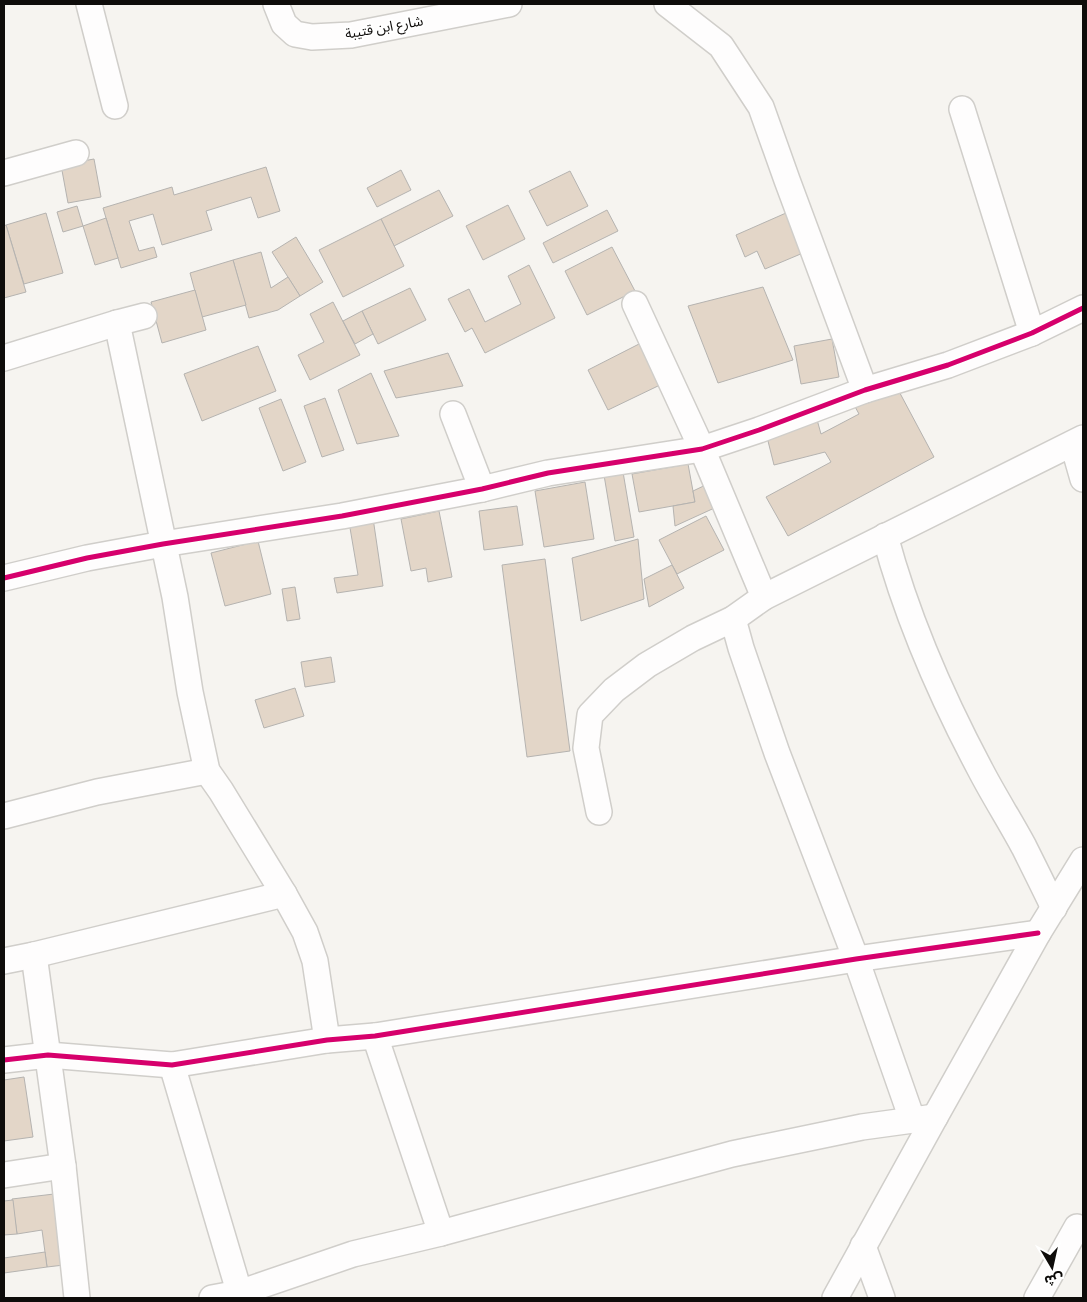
<svg xmlns="http://www.w3.org/2000/svg" width="1087" height="1302" font-family="'Exo 2','Noto Sans Arabic',sans-serif">
<style>
.building{fill:#e3d6c8;stroke:#b5b3b0}
.lines{fill:none;stroke-linecap:round;stroke-linejoin:round}
.street-casing{stroke:#d0ceca;stroke-width:28}
.street{stroke:#fefdfd;stroke-width:25}
.cycleway-casing{stroke:#fff;stroke-width:8}
.cycleway{stroke:#d6006c;stroke-width:5}
.labels{text-anchor:middle;stroke-width:4.5;stroke-linejoin:round;paint-order:stroke}
.street-label{font-size:14px;fill:#0e0c0a;stroke:#fff}
</style>
<rect width="100%" height="100%" fill="#f6f4f0"/>
<g class="building">
<polygon points="94,159 101,197 68,203 61,165"/>
<polygon points="266,167 280,211 258,218 251,197 206,211 212,230 162,245 153,214 129,221 139,251 154,247 157,257 121,268 103,208 172,187 174,195"/>
<polygon points="401,170 411,190 377,207 367,188"/>
<polygon points="570,171 588,206 547,226 529,191"/>
<polygon points="439,190 453,216 394,246 381,219"/>
<polygon points="508,205 525,239 483,260 466,226"/>
<polygon points="77,206 83,226 63,232 57,212"/>
<polygon points="607,210 618,231 553,263 543,243"/>
<polygon points="46,213 63,273 24,284 6,225"/>
<polygon points="786,213 803,253 765,269 757,251 745,257 736,235"/>
<polygon points="106,218 118,258 95,265 83,226"/>
<polygon points="381,219 404,266 343,297 319,250"/>
<polygon points="6,225 26,292 4,298 4,226"/>
<polygon points="296,237 323,282 300,296 272,252"/>
<polygon points="612,247 635,291 587,315 565,271"/>
<polygon points="261,252 271,288 288,277 300,296 278,310 249,318 233,260"/>
<polygon points="233,260 246,305 202,317 190,273"/>
<polygon points="529,265 555,318 485,353 472,328 465,332 448,299 469,289 485,322 521,304 508,276"/>
<polygon points="763,287 793,360 718,383 688,306"/>
<polygon points="410,288 426,320 378,344 362,311"/>
<polygon points="195,290 206,330 162,343 151,302"/>
<polygon points="333,302 360,355 310,380 298,355 324,342 310,314"/>
<polygon points="362,311 373,334 355,344 343,321"/>
<polygon points="832,339 839,377 801,384 794,346"/>
<polygon points="639,344 660,385 608,410 588,370"/>
<polygon points="258,346 276,391 202,421 184,374"/>
<polygon points="448,353 463,386 396,398 384,371"/>
<polygon points="371,373 399,436 357,444 338,390"/>
<polygon points="894,382 934,457 788,536 766,497 831,462 825,452 774,465 765,429 816,416 821,434 859,414 853,403"/>
<polygon points="325,398 344,450 322,457 304,406"/>
<polygon points="281,399 306,462 283,471 259,408"/>
<polygon points="688,464 695,502 639,512 632,474"/>
<polygon points="622,466 634,537 615,541 603,469"/>
<polygon points="585,482 594,539 544,547 535,491"/>
<polygon points="712,482 721,505 675,526 673,506 695,502 693,491"/>
<polygon points="517,506 523,545 484,550 479,511"/>
<polygon points="439,511 452,577 428,582 426,568 411,571 401,519"/>
<polygon points="706,516 724,550 677,574 659,540"/>
<polygon points="373,518 383,586 337,593 334,578 358,575 349,522"/>
<polygon points="638,539 644,599 581,621 572,558"/>
<polygon points="258,541 271,594 225,606 211,553"/>
<polygon points="545,559 570,751 527,757 502,565"/>
<polygon points="672,565 684,588 649,607 644,579"/>
<polygon points="295,587 300,619 287,621 282,589"/>
<polygon points="331,657 335,682 305,687 301,662"/>
<polygon points="295,688 304,716 264,728 255,700"/>
<polygon points="24,1077 33,1137 4,1141 4,1080"/>
<polygon points="54,1194 64,1265 47,1267 42,1230 17,1234 12,1199"/>
<polygon points="13,1200 17,1234 4,1235 4,1201"/>
<polygon points="45,1252 47,1267 4,1273 4,1258"/>
</g>
<g class="lines">
<defs>
<g id="street">
<polyline points="89,4 115,106"/>
<polyline points="276,4 284,24 295,34 312,37 351,35 509,4"/>
<polyline points="667,4 721,46 761,107 787,180 865,390"/>
<polyline points="962,109 1032,333"/>
<polyline points="4,173 76,153"/>
<polyline points="635,304 702,449 764,597"/>
<polyline points="117,323 175,597 190,692 207,771 221,791 284,894 305,932 315,961 327,1040"/>
<polyline points="4,358 117,323 144,316"/>
<polyline points="453,414 482,489"/>
<polyline points="1073,444 1083,479"/>
<path d="M885,536c22,82 56,160 96,235 13,25 29,50 43,76 10,20 20,40 30,61"/>
<polyline points="4,578 87,558 163,544 342,516 482,489 548,473 702,449 759,430 865,390 948,365 1032,333 1083,308"/>
<polyline points="733,619 741,648 777,753 856,959 912,1119"/>
<polyline points="599,812 586,748 590,715 614,690 647,665 693,638 733,619 764,597 1083,438"/>
<polyline points="4,816 97,792 207,771"/>
<polyline points="34,955 63,1166 77,1298"/>
<polyline points="4,961 34,955 284,894"/>
<polyline points="375,1036 441,1233"/>
<polyline points="4,1060 48,1055 172,1065 327,1040 375,1036 856,959 1038,933"/>
<polyline points="172,1065 241,1298"/>
<polyline points="4,1175 63,1166"/>
<polyline points="863,1246 882,1298"/>
<polyline points="212,1298 239,1293 353,1254 441,1233 732,1154 862,1127 935,1117"/>
<polyline points="835,1298 935,1117 1038,933 1083,860"/>
<polyline points="1037,1298 1077,1227"/>
</g>
</defs>
<use href="#street" class="street-casing"/>
<use href="#street" class="street"/>
<defs>
<g id="cycleway">
<polyline points="4,578 87,558 163,544 342,516 482,489 548,473 702,449 759,430 865,390 948,365 1032,333 1083,308"/>
<polyline points="4,1060 48,1055 172,1065 327,1040 375,1036 856,959 1038,933"/>
</g>
</defs>
<use href="#cycleway" class="cycleway-casing"/>
<use href="#cycleway" class="cycleway"/>
</g>
<g class="labels">
<g class="street-label">
<text transform="translate(384 27) rotate(-10)" y="5">شارع ابن قتيبة</text>
</g>
</g>
<rect width="1087" height="1302" fill="none" stroke="#0e0c0a" stroke-width="10"/>
<g transform="translate(1052 1267) rotate(171)" stroke="#ffffff" stroke-width="4" paint-order="stroke">
<path d="M0-4L9 19L0 12L-9 19Z" fill="#0e0c0a"/>
<text y="-8" font-size="14" font-weight="bold" text-anchor="middle" fill="#0e0c0a">ش</text>
</g>
</svg>
